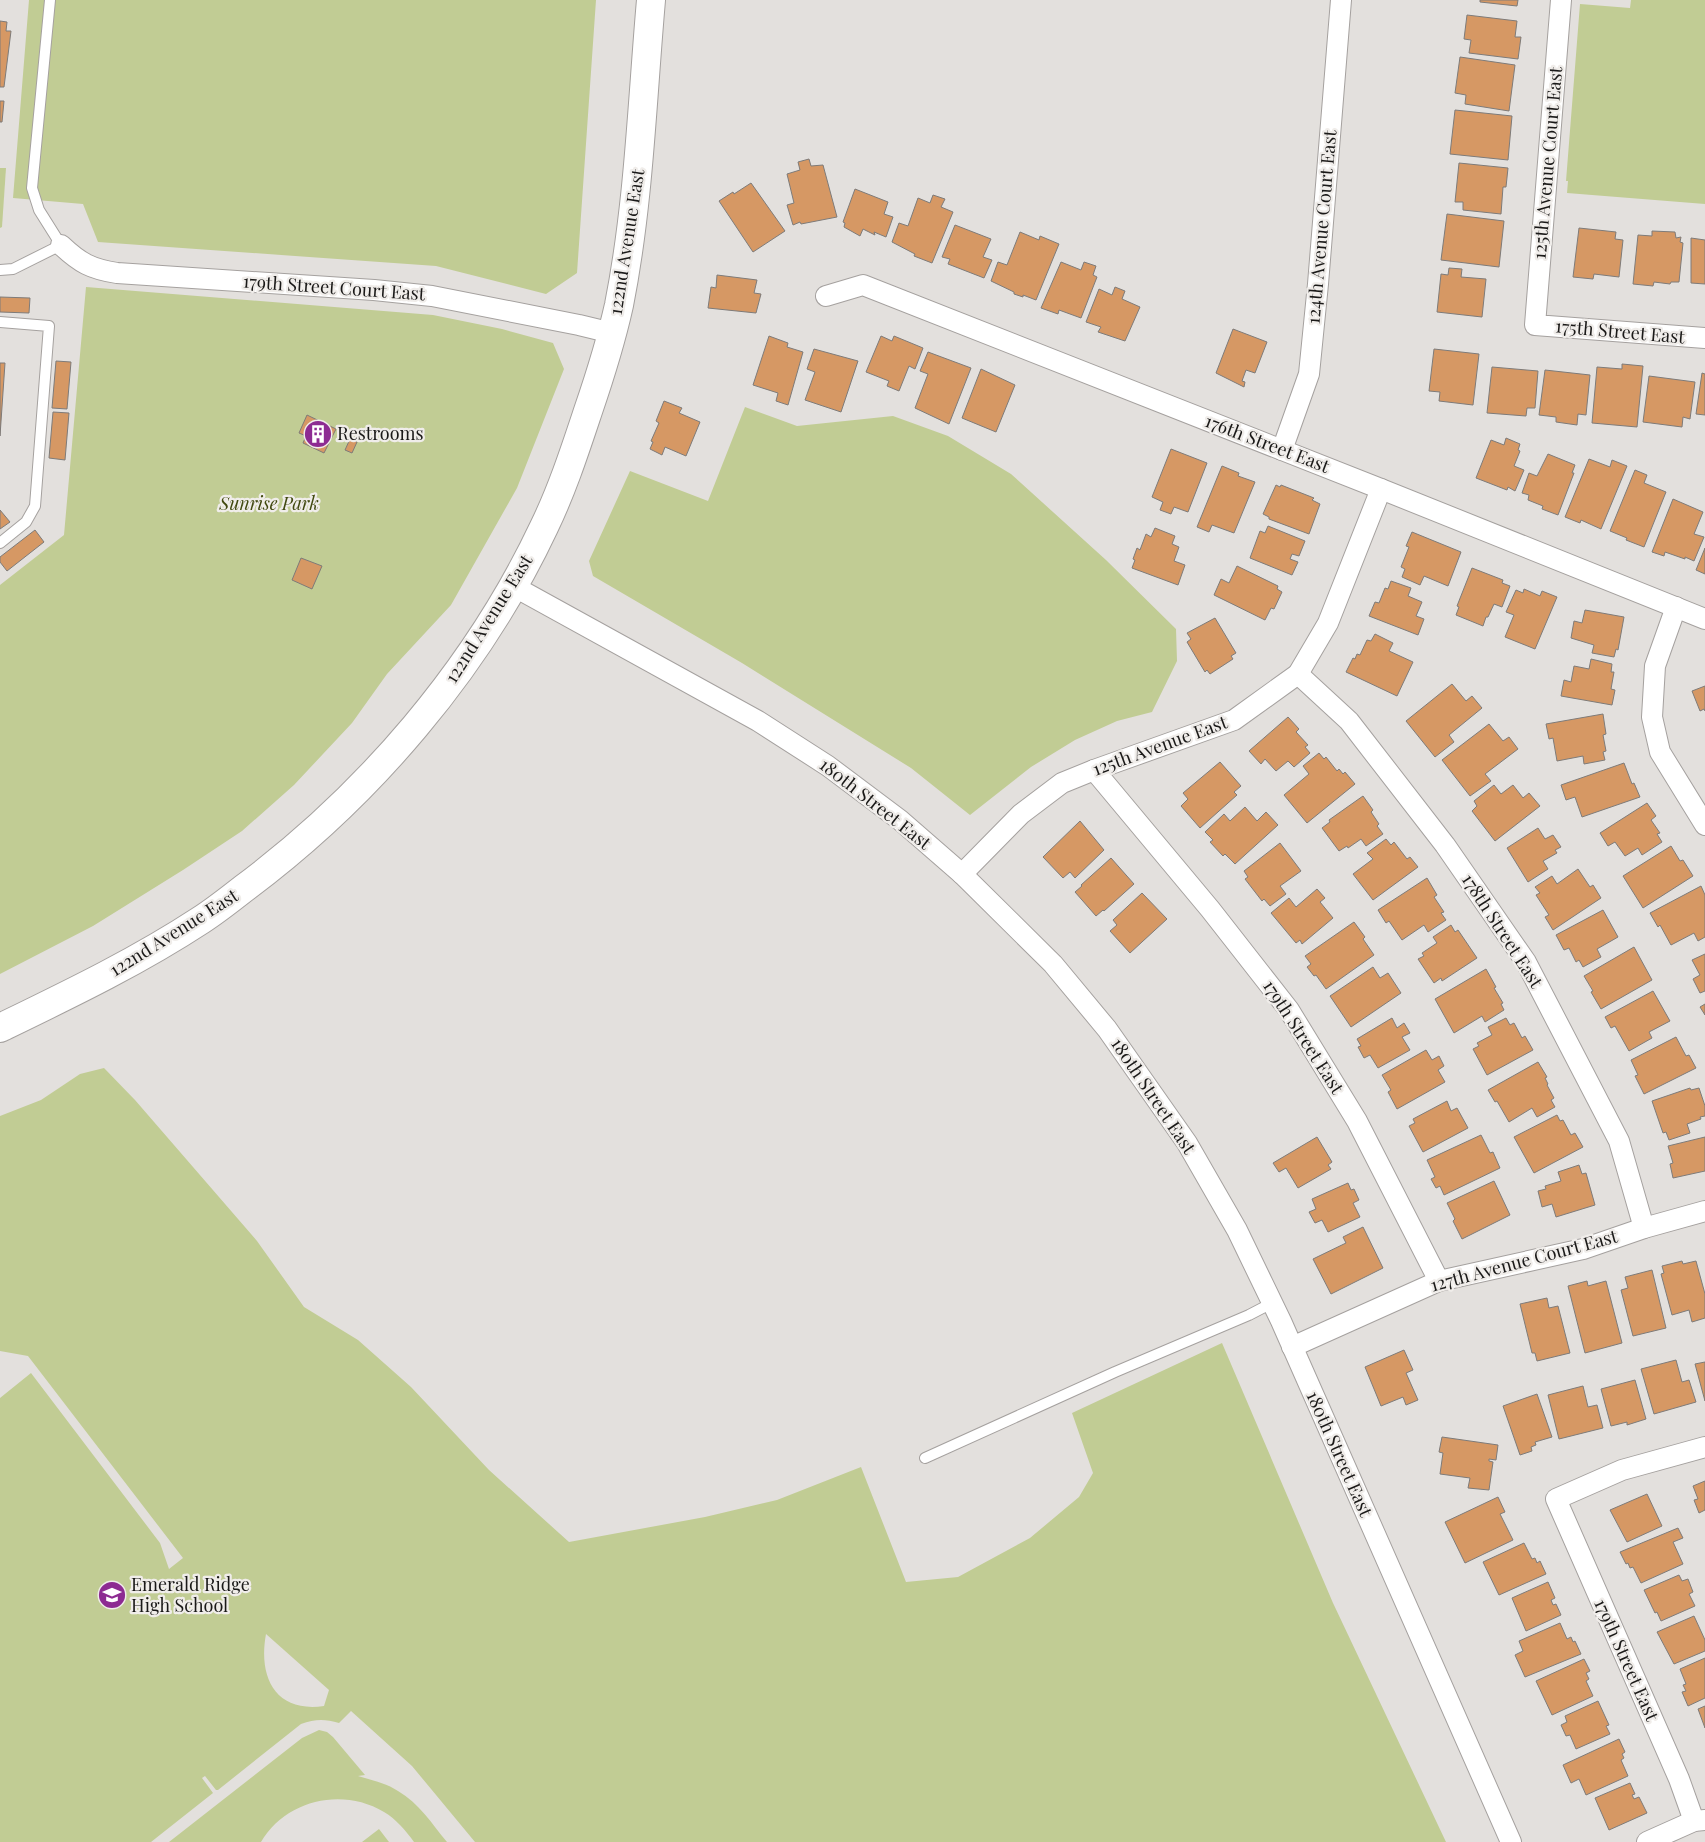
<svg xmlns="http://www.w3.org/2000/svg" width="1705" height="1842" font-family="'Playfair Display',serif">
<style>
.green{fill:#c1cc94;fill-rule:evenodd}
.building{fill:#d69864;stroke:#7e7b79}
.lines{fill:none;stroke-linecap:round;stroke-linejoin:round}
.lane-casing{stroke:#a5a19f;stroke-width:12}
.street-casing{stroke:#a5a19f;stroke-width:22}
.secondary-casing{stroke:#a5a19f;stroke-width:30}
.lane{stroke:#fff;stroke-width:10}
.street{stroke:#fff;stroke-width:20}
.secondary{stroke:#fff;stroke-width:28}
.labels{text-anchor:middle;stroke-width:4.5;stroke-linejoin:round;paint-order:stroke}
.street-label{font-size:18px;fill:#1a1918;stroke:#f0edea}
.poi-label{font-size:18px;fill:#1a1918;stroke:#f0edea;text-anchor:start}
.park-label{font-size:18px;font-style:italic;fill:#414910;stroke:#f0edea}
</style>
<rect width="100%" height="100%" fill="#e3e0dd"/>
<g class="green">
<polygon points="29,0 596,0 577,273 546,294 436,266 98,242 83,204 13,198"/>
<polygon points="1631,0 1705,0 1705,204 1567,193 1568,181 1566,181 1580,4 1630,8"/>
<polygon points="0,168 6,168 2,227 0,228"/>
<polygon points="86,287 433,315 502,329 553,343 564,369 517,488 451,605 387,674 352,723 294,785 242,831 183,870 93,926 0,974 0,585 64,535"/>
<polygon points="745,407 797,426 893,416 948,436 1011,474 1106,560 1176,629 1177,661 1152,712 1117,721 1075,740 1031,767 970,815 911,768 742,663 593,576 589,561 630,471 708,501"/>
<path d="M104,1068l31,32 122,141 47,66 54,33 53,47 78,83 80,72 136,-25 72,-17 84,-33 45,115 52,-5 72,-39 49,-41 14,-24 -21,-60 150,-70 111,260 113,239h-971l-63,-76 -61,-55 -12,12c-14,-4 -24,-4 -38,1l-83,66h-2l-11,-14 -3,2 11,15 -62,49h-151v-444l31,-25 129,170 9,26 14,-11 -155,-202 -28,-5v-235l41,-16 39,-26zM266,1634l63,56 -5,16c-49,7 -66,-29 -58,-72z"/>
<path d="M319,1730l8,2 6,5 32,38 -7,1c13,4 28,7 40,15 21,12 34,33 49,51h-33c-8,-11 -18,-23 -30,-30 -42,-25 -98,-12 -123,30h-92l133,-104z"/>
<polygon points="379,1829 389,1842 362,1842"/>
</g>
<g class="building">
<polygon points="1480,0 1518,0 1517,6 1480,2"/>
<polygon points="1467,15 1517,21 1515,37 1521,37 1518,59 1469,53 1471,40 1464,39"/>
<polygon points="0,21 7,22 6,31 11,31 4,87 0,87"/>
<polygon points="1460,57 1515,65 1509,111 1465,104 1466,95 1455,93"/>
<polygon points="0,101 4,101 2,122 0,122"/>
<polygon points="1455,110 1512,116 1508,160 1450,154"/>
<polygon points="809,159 811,166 823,165 837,217 801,224 800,222 793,225 787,205 794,203 787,174 800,170 798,162"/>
<polygon points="1459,163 1508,168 1506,187 1503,187 1501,214 1463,210 1463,202 1455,202"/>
<polygon points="751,183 785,231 753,252 719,201 733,192 734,194"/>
<polygon points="855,189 888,202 884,214 893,217 886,237 874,232 875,235 863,229 860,236 844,227 845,223 843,222"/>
<polygon points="933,195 945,199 941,207 953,212 932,263 914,256 915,254 892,242 899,223 908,226 918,198 930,203"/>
<polygon points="1447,214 1504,221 1499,267 1441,260"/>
<polygon points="955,225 991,239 983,257 992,260 984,278 948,264 950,259 942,257"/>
<polygon points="1579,228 1616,232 1615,239 1623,240 1619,277 1594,274 1593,279 1573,277"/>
<polygon points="1652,231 1675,232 1676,238 1681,237 1680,242 1683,243 1679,282 1671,282 1670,284 1654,282 1653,286 1633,284 1638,235 1652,236"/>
<polygon points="1020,232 1039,240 1040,236 1059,244 1036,300 1023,295 1023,297 1014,294 1014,292 991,281 998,262 1007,265"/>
<polygon points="1691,238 1705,240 1705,284 1691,283"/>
<polygon points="1061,262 1081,270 1084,262 1096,266 1093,275 1097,277 1081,318 1059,310 1058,314 1041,308"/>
<polygon points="1449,268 1462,269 1461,277 1486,279 1482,317 1437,312 1441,274 1448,275"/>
<polygon points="717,275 757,280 754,293 761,294 756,313 708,308 711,287 716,288"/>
<polygon points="1115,287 1125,291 1122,299 1140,307 1125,341 1098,332 1101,327 1086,322 1099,289 1112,295"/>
<polygon points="0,297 30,298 29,313 0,312"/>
<polygon points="1233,329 1267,342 1255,373 1246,370 1242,381 1245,382 1244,387 1216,373"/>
<polygon points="769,336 788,343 787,347 803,352 788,405 776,401 778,393 753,385"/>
<polygon points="881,336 892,341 894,336 923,348 915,369 909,366 899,391 887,386 889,381 866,372"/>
<polygon points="814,349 858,361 841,412 805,400 815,372 807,369"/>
<polygon points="1434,349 1479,354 1473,405 1439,401 1440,392 1429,391"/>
<polygon points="928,352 971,368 949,424 915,408 928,374 920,371"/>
<polygon points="56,361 71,362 67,409 52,408"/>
<polygon points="0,363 5,363 0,436"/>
<polygon points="1622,364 1643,366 1637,427 1592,423 1597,367 1622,369"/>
<polygon points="1492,367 1538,371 1535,408 1527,408 1526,416 1487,413"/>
<polygon points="981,369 1015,385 996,432 962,418"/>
<polygon points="1545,370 1590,375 1586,415 1578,414 1577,425 1556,422 1556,417 1539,415"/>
<polygon points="1702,373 1705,374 1705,415 1696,414"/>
<polygon points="1649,376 1695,382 1690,419 1683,417 1682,427 1643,422"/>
<polygon points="664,401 682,408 679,413 700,422 686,456 665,447 662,455 650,449 653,442 651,441 659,423 656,421"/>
<polygon points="53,412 69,413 65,460 49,458"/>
<polygon points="307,415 336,429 324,453 303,443 306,436 299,433"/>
<polygon points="1506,438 1520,444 1518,450 1520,451 1514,466 1524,470 1515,491 1508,487 1507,490 1476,478 1491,440 1504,445"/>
<polygon points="350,439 357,442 352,453 345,450"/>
<polygon points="1171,449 1207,463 1188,512 1174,507 1171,514 1160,510 1163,502 1152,497"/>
<polygon points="1548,454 1575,465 1572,473 1574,473 1558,515 1542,509 1543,506 1528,500 1529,495 1522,493 1529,473 1537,476"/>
<polygon points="1589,459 1610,467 1612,460 1627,466 1601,529 1581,520 1580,523 1565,517"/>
<polygon points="1222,466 1239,473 1238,476 1255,482 1234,533 1212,525 1209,532 1197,527"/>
<polygon points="1635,470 1647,475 1644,483 1666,492 1644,547 1626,540 1627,538 1610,531"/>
<polygon points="1276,485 1280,487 1281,485 1314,498 1312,500 1320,504 1309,534 1269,519 1269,517 1263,514"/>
<polygon points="1673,499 1703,512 1694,534 1704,537 1694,561 1685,557 1685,559 1665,552 1664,556 1652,552"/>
<polygon points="0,510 10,522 0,529"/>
<polygon points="1268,526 1305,541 1299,556 1292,554 1290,559 1298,562 1292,575 1250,558 1260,531 1265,533"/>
<polygon points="1155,528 1175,536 1172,544 1179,547 1174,561 1185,565 1178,585 1132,568 1135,560 1133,559 1137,548 1140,550 1146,534 1151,537"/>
<polygon points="35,530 44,542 7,571 0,562 0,557"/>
<polygon points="1412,532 1461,552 1448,586 1424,576 1420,585 1402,577 1405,569 1401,567 1409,547 1406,546"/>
<polygon points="1705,548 1705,574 1696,570"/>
<polygon points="301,558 322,566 312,589 292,580"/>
<polygon points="1237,566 1278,586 1277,589 1282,592 1274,609 1271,608 1265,620 1214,595 1221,579 1229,583"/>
<polygon points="1472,568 1503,580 1502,583 1510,586 1502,607 1494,604 1488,617 1486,617 1483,626 1456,615 1459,607 1457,606"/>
<polygon points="1391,581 1411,588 1408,596 1422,602 1416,616 1424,619 1418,635 1369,616 1375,602 1379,603 1385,588 1388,589"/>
<polygon points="1524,589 1540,596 1542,591 1557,597 1535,649 1505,637 1514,615 1506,612 1516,590 1523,593"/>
<polygon points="1585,610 1624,617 1618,650 1616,649 1614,657 1592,653 1594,645 1571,638 1574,621 1582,623"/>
<polygon points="1215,618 1236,653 1231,656 1233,659 1210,674 1207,670 1205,672 1187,642 1191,639 1187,633"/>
<polygon points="1375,634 1393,643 1389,651 1413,662 1397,696 1346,672 1353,658 1355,659 1357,654 1360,655 1367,640 1371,641"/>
<polygon points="1591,659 1612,664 1611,672 1614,672 1611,689 1615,690 1612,705 1561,696 1564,680 1571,682 1574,666 1589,669"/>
<polygon points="1452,684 1466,701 1472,696 1482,708 1449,735 1454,742 1435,757 1406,721"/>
<polygon points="1705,686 1705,711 1704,709 1700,711 1692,691"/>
<polygon points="1603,714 1606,734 1603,735 1606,751 1603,752 1605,760 1584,764 1583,756 1557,761 1553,738 1549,739 1546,724"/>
<polygon points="1288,717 1299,729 1296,732 1308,745 1305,747 1310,753 1294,767 1288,761 1276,771 1265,759 1261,764 1249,751"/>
<polygon points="1489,724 1503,741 1509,737 1518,749 1485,774 1491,781 1470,796 1442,760"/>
<polygon points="1319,753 1324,759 1326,757 1337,771 1339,769 1343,774 1345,772 1355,784 1307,823 1284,795 1309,774 1303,766"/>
<polygon points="1220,762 1241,786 1234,792 1237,795 1200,828 1181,806 1188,799 1183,793"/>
<polygon points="1624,763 1632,784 1634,783 1640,797 1582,817 1575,797 1566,800 1561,785"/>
<polygon points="1494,785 1501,794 1513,785 1523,798 1529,793 1540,806 1495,841 1472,811 1477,806 1474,801"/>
<polygon points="1363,796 1373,810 1371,812 1379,824 1377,826 1383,834 1366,846 1361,839 1348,848 1347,846 1339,851 1322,828 1330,822 1329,820"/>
<polygon points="1647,803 1656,816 1651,820 1660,833 1657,834 1662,842 1642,855 1638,848 1625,856 1615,842 1608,846 1600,833"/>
<polygon points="1245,807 1257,821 1266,812 1278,825 1235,864 1225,854 1223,856 1210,842 1213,840 1205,832 1224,814 1230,821"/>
<polygon points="1080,821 1104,850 1075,878 1070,872 1063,878 1043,857"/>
<polygon points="1538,828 1545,839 1553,835 1561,847 1555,850 1557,853 1543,861 1548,869 1528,882 1507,848"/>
<polygon points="1386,839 1391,845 1394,842 1407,859 1410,857 1418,867 1373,900 1353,874 1373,859 1367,853"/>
<polygon points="1280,843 1301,871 1280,886 1286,894 1270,906 1264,899 1262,901 1245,879 1248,877 1244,871"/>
<polygon points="1671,846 1680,861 1683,860 1693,876 1643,908 1623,876"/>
<polygon points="1111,858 1134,884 1104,911 1103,910 1096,916 1075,892 1082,886 1081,885"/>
<polygon points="1578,869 1590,887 1593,885 1601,898 1553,930 1545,917 1549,915 1536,895 1540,893 1535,887 1552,876 1557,884"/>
<polygon points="1427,878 1437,895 1434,897 1444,912 1441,913 1446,920 1428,932 1424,925 1402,940 1389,921 1386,923 1378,910"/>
<polygon points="1701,886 1705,895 1705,937 1698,941 1694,933 1671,945 1660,925 1658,927 1650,913"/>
<polygon points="1317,889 1325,898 1320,902 1333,918 1302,944 1300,940 1296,943 1271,913 1289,898 1296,907"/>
<polygon points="1142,893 1167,919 1130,953 1110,931 1117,925 1113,920"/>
<polygon points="1603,910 1618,937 1597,949 1601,957 1583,967 1579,960 1576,962 1569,948 1564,950 1556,935"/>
<polygon points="1354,922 1365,937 1363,939 1374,955 1326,989 1316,975 1314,976 1307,967 1311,964 1305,956"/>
<polygon points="1451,925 1455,932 1458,930 1477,958 1442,981 1441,978 1434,983 1418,959 1424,956 1422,953 1437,943 1433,937"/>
<polygon points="1634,947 1652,980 1601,1009 1591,992 1593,991 1584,976"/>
<polygon points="1705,954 1705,991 1700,993 1693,979 1700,975 1692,960"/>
<polygon points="1373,967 1380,978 1388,973 1401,993 1351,1027 1330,996"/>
<polygon points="1486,969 1496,987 1494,988 1503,1003 1501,1004 1504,1010 1485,1022 1482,1016 1454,1033 1435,999"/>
<polygon points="1653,991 1670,1021 1649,1032 1652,1038 1629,1051 1615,1026 1611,1028 1605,1017"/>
<polygon points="1705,1004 1705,1015 1700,1007"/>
<polygon points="1392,1018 1397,1028 1404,1023 1410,1033 1402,1037 1410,1050 1378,1068 1370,1055 1364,1058 1358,1047 1361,1046 1357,1039"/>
<polygon points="1506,1018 1510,1025 1514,1023 1522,1038 1525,1036 1533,1050 1487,1075 1473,1049 1479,1046 1477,1043 1492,1035 1488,1027"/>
<polygon points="1676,1037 1686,1056 1689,1055 1696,1068 1644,1094 1635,1076 1638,1075 1631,1060"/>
<polygon points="1426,1050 1432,1060 1439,1056 1444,1066 1438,1070 1445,1082 1397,1109 1388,1092 1391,1090 1382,1075"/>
<polygon points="1538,1062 1547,1077 1545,1078 1548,1084 1547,1085 1554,1098 1551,1100 1555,1107 1537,1117 1532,1108 1509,1122 1497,1101 1495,1102 1488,1090"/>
<polygon points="1690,1088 1691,1090 1699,1088 1705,1106 1705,1116 1700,1117 1701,1119 1687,1124 1690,1133 1669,1140 1666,1132 1663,1133 1652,1101"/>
<polygon points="1447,1101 1451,1111 1457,1108 1468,1128 1423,1152 1409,1126 1415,1123 1413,1119"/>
<polygon points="1557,1115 1560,1121 1563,1120 1571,1135 1575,1133 1583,1147 1534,1173 1514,1137"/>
<polygon points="1481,1135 1490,1153 1493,1152 1500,1168 1444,1195 1440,1186 1436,1188 1431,1179 1435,1177 1427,1160"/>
<polygon points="1317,1137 1332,1162 1328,1165 1331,1169 1298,1188 1286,1168 1279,1172 1273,1163"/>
<polygon points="1705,1137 1705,1171 1673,1178 1670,1164 1673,1163 1668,1146"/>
<polygon points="1579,1165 1582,1174 1586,1173 1595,1205 1556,1217 1552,1204 1542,1207 1538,1191 1546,1189 1545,1186 1561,1181 1558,1172"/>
<polygon points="1494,1181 1510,1215 1462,1239 1453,1221 1455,1219 1447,1203"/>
<polygon points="1348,1183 1351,1190 1354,1189 1359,1200 1353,1203 1360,1217 1328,1232 1322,1220 1315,1223 1309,1212 1316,1209 1312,1199"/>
<polygon points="1363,1227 1383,1268 1331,1294 1313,1259 1346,1243 1343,1237"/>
<polygon points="1682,1261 1683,1264 1696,1261 1705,1294 1705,1318 1692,1322 1689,1310 1672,1315 1661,1274 1664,1273 1662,1266"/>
<polygon points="1652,1270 1666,1328 1633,1336 1621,1290 1628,1288 1625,1277"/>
<polygon points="1587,1281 1588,1286 1606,1281 1622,1343 1585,1353 1568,1286"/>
<polygon points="1547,1298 1549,1308 1558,1306 1570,1353 1537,1361 1535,1353 1532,1353 1520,1304"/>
<polygon points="1404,1350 1413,1370 1406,1373 1418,1400 1406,1405 1403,1397 1381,1406 1365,1367"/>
<polygon points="1676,1360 1682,1382 1689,1380 1696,1402 1654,1414 1641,1369"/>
<polygon points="1705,1362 1705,1401 1695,1364"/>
<polygon points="1635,1380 1646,1419 1627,1425 1627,1422 1611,1426 1601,1389"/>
<polygon points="1583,1386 1588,1407 1597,1405 1603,1428 1559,1439 1548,1395"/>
<polygon points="1537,1394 1552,1437 1535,1442 1536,1445 1531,1447 1532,1451 1520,1455 1503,1406"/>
<polygon points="1442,1437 1498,1445 1496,1460 1489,1459 1489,1461 1493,1462 1489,1490 1468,1488 1470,1478 1440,1474 1443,1453 1439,1452"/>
<polygon points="1705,1481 1705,1510 1699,1513 1694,1500 1698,1499 1693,1486"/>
<polygon points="1647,1494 1662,1526 1627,1542 1610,1510"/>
<polygon points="1498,1497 1505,1512 1500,1514 1513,1540 1465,1563 1445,1522"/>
<polygon points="1678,1528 1683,1538 1673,1542 1683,1564 1641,1583 1633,1567 1630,1568 1628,1563 1626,1564 1620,1552"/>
<polygon points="1524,1543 1532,1559 1535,1558 1537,1563 1540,1561 1546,1574 1499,1595 1483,1562"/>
<polygon points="1679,1575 1682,1581 1688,1579 1693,1592 1689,1594 1695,1606 1661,1621 1657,1612 1655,1613 1644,1590"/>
<polygon points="1548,1582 1555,1598 1551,1600 1553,1605 1556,1604 1561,1615 1526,1631 1512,1598"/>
<polygon points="1694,1616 1705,1640 1705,1651 1674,1664 1657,1632"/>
<polygon points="1560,1623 1567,1639 1571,1637 1573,1642 1575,1641 1581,1654 1525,1677 1515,1655 1523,1651 1519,1641"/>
<polygon points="1705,1658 1705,1698 1688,1706 1682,1692 1686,1691 1683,1685 1686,1684 1680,1669"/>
<polygon points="1584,1659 1590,1671 1586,1673 1589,1679 1586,1681 1593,1696 1552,1715 1536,1681"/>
<polygon points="1598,1701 1609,1725 1606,1726 1610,1734 1576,1749 1570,1735 1566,1736 1561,1725 1567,1722 1565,1716"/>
<polygon points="1705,1706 1705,1728 1698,1709"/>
<polygon points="1619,1739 1625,1752 1622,1754 1624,1758 1621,1760 1628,1776 1586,1795 1579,1779 1571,1783 1563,1765"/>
<polygon points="1630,1783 1635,1794 1632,1795 1634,1799 1639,1797 1647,1813 1609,1830 1595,1798"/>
</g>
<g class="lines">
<defs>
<g id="lane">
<polyline points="0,270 13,269 61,245 39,210 32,188 50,0"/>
<polyline points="0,322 49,326 35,506 26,522 0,543"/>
<polyline points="925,1458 1115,1372 1249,1315 1272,1303"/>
</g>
<g id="street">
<polyline points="1561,0 1535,325 1705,338"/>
<path d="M61,245c19,18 30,24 56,28l257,17 58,6 147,29 33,8"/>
<polyline points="826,296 863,285 1381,489 1705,619"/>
<polyline points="1282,450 1309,374 1318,284 1341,0"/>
<polyline points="513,586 758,721 828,766 900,820 962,874 1053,964 1107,1029 1187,1143 1237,1230 1281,1321 1511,1842"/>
<polyline points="1676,607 1655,666 1652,717 1660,752 1705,825"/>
<polyline points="1298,674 1349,721 1445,845 1526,962 1619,1141 1644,1228"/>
<polyline points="1094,770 1210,909 1289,1010 1357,1121 1439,1281"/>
<polyline points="962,874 1021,814 1062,783 1094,770 1234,720 1298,674 1328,623 1381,489"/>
<polyline points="1292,1347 1439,1281 1583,1249 1644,1228 1705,1211"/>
<polyline points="1694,1821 1679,1779 1556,1499 1622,1470 1705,1447"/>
<polyline points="1647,1842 1694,1821 1705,1820"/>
</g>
<path id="secondary" d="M0,1028c68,-33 137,-66 201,-108 14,-9 28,-20 42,-31 125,-93 234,-220 301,-362 18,-37 31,-77 44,-116 12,-35 23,-70 31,-106 20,-101 23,-203 32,-305"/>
</defs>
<use href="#lane" class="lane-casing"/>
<use href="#street" class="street-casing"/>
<use href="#secondary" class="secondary-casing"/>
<use href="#lane" class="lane"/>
<use href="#street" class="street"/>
<use href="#secondary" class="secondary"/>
</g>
<defs>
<symbol id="building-disc" viewBox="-11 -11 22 22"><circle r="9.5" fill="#8d2b92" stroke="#f0edea"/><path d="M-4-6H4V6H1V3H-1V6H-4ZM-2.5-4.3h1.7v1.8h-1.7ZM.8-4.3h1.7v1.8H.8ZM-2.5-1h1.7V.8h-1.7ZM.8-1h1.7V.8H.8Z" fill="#fff"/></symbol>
<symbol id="school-disc" viewBox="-11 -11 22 22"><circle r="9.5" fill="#8d2b92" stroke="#f0edea"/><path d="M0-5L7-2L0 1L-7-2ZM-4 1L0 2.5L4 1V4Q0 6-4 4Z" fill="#fff"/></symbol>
</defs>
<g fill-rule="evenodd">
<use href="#building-disc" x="302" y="418" width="32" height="32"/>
<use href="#school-disc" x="96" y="1579" width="32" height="32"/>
</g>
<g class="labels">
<g class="street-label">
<text transform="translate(1548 163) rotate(-85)" y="6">125th Avenue Court East</text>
<text transform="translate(1322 227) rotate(-85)" y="6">124th Avenue Court East</text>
<text transform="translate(627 242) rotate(-81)" y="6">122nd Avenue East</text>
<text transform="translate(334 288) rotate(4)" y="6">179th Street Court East</text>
<text transform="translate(1620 332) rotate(5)" y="6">175th Street East</text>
<text transform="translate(1267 444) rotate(21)" y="6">176th Street East</text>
<text transform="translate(489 619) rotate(-58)" y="6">122nd Avenue East</text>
<text transform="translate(1160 746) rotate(-20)" y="6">125th Avenue East</text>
<text transform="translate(875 804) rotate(38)" y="6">180th Street East</text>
<text transform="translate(1502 931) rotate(57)" y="6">178th Street East</text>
<text transform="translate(174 933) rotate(-32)" y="6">122nd Avenue East</text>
<text transform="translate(1303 1037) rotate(57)" y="6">179th Street East</text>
<text transform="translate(1153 1096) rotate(56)" y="6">180th Street East</text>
<text transform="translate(1524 1261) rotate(-15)" y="6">127th Avenue Court East</text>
<text transform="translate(1339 1454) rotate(66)" y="6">180th Street East</text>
<text transform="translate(1626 1660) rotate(66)" y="6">179th Street East</text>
</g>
<g class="poi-label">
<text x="337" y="440">Restrooms</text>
<text x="131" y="1591">Emerald Ridge<tspan x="131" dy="21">High School</tspan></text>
</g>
<g class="park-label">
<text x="269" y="510">Sunrise Park</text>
</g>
</g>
</svg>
